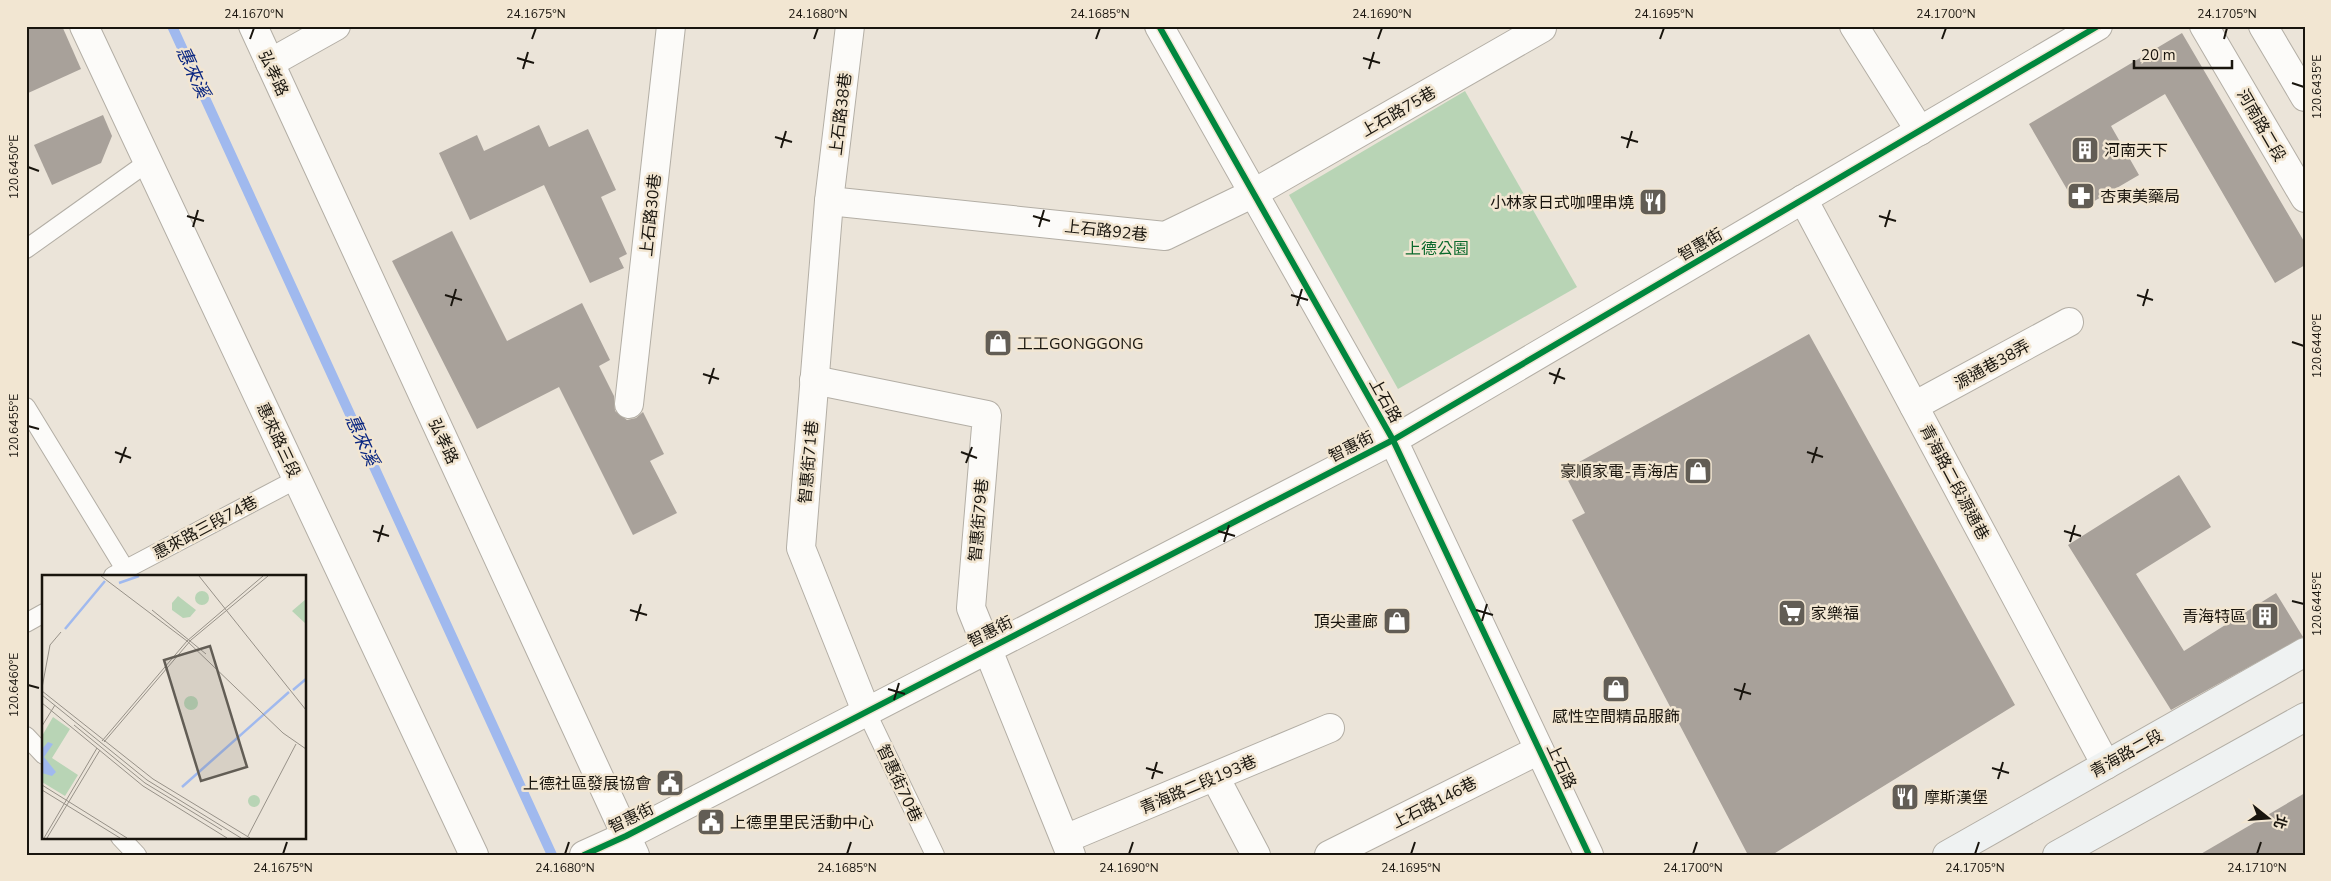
<svg xmlns="http://www.w3.org/2000/svg" width="2331" height="881" font-family="'Nunito Sans','Noto Sans TC',sans-serif">
<style>
.green{fill:#b8d4b5}
.lines{fill:none;stroke-linecap:round;stroke-linejoin:round}
.stream{stroke:#a0b9ee;stroke-width:10}
.building{fill:#a8a19a}
.service-casing{stroke:#b3aea5;stroke-width:20}
.minor-casing{stroke:#b3aea5;stroke-width:30}
.tertiary-casing{stroke:#b3aea5;stroke-width:30}
.secondary-casing{stroke:#b3aea5;stroke-width:30}
.service{stroke:#fcfbf9;stroke-width:18}
.minor{stroke:#fcfbf9;stroke-width:28}
.tertiary{stroke:#fcfbf9;stroke-width:28}
.secondary{stroke:#eff2f2;stroke-width:28}
.cycleway-casing{stroke:#f2e6d2;stroke-width:9}
.cycleway{stroke:#00873e;stroke-width:6}
.ticks{fill:none;stroke:#19150e;stroke-width:2}
.labels{text-anchor:middle;stroke-width:5;stroke-linejoin:round;paint-order:stroke}
.street-label{font-size:16px;fill:#19150e;stroke:#f2e6d2}
.poi-label{font-size:16px;fill:#19150e;stroke:#f2e6d2;text-anchor:start}
.park-label{font-size:16px;fill:#0b6a2d;stroke:#f2e6d2}
.water-label{font-size:18px;font-style:italic;fill:#082581;stroke:#f2e6d2}
.inset-river{fill:none;stroke:#a0b9ee;stroke-width:2.5}
.inset-road{fill:none;stroke:#979188;stroke-width:1}
.view{fill:#625d55;fill-opacity:0.15;stroke:#625d55;stroke-width:2.5}
.inset-edge{fill:none;stroke:#19150e;stroke-width:2.5}
.neatline{fill:none;stroke:#19150e;stroke-width:2}
.ticks-label{font-size:12px;text-anchor:middle;fill:#19150e}
</style>
<rect width="100%" height="100%" fill="#ebe4d9"/>
<polygon class="green" points="1465,91 1577,287 1398,389 1289,195"/>
<g class="lines">
<polyline class="stream" points="172,26 552,855"/>
</g>
<g class="building">
<polygon points="26,26 62,26 81,69 26,94"/>
<polygon points="2182,33 2305,243 2305,265 2275,283 2165,94 2111,126 2139,175 2079,210 2029,124"/>
<polygon points="103,115 112,136 101,163 52,185 34,145"/>
<polygon points="539,125 549,147 588,129 616,190 601,197 627,254 619,258 624,268 590,283 544,185 470,220 439,153 477,135 484,151"/>
<polygon points="452,231 507,341 582,303 610,360 599,366 614,396 615,411 627,420 636,418 643,412 664,454 650,461 677,513 633,535 559,387 477,429 392,261"/>
<polygon points="1809,334 2015,705 1772,855 1748,855 1572,520 1585,513 1563,471"/>
<polygon points="2179,475 2211,527 2136,574 2184,651 2276,593 2303,637 2171,710 2068,545"/>
<polygon points="2305,793 2305,855 2199,855"/>
</g>
<g class="lines">
<defs>
<g id="service">
<polyline points="26,249 148,162"/>
<polyline points="26,407 125,569"/>
<polyline points="113,576 297,479"/>
<polyline points="26,623 44,613"/>
<polyline points="866,711 935,855"/>
<polyline points="26,736 44,755"/>
<polyline points="120,837 137,855"/>
</g>
<g id="minor">
<polyline points="84,26 474,855"/>
<polyline points="253,26 635,855"/>
<polyline points="850,26 829,201 801,548 866,711"/>
<polyline points="1159,26 1393,440 1589,855"/>
<polyline points="1854,26 1920,131"/>
<polyline points="270,63 336,26"/>
<polyline points="1803,199 2106,765"/>
<polyline points="829,201 1165,236 1254,193 1542,28"/>
<polyline points="814,380 987,415 971,608 1071,855"/>
<polyline points="629,404 671,26"/>
<polyline points="1914,406 2069,322"/>
<polyline points="1215,777 1256,855"/>
<polyline points="1065,839 1330,728"/>
<polyline points="584,855 626,836 1393,440 2098,26"/>
<polyline points="1329,855 1539,750"/>
</g>
<g id="tertiary">
<polyline points="2204,26 2305,198"/>
<polyline points="2263,26 2305,97"/>
</g>
<g id="secondary">
<polyline points="1947,855 2305,652"/>
<polyline points="2057,855 2305,717"/>
</g>
</defs>
<use href="#service" class="service-casing"/>
<use href="#minor" class="minor-casing"/>
<use href="#tertiary" class="tertiary-casing"/>
<use href="#secondary" class="secondary-casing"/>
<use href="#service" class="service"/>
<use href="#minor" class="minor"/>
<use href="#tertiary" class="tertiary"/>
<use href="#secondary" class="secondary"/>
<defs>
<g id="cycleway">
<polyline points="1159,26 1393,440 1589,855"/>
<polyline points="584,855 626,836 1393,440 2098,26"/>
</g>
</defs>
<use href="#cycleway" class="cycleway-casing"/>
<use href="#cycleway" class="cycleway"/>
</g>
<path class="ticks" d="M250,39l4,-11M532,39l4,-11M814,39l4,-11M1096,39l4,-11M1378,39l4,-11M1660,39l4,-11M1942,39l4,-11M2224,39l3,-11M517,58l17,5M1363,58l17,5M523,69l5,-17M1369,69l5,-17M2292,83l12,4M775,137l17,5M1621,137l17,5M781,148l5,-17M1627,148l5,-17M28,167l11,4M187,216l17,5M1033,216l17,5M1879,216l17,5M193,227l5,-17M1039,227l5,-17M1885,227l5,-17M445,295l17,5M1291,295l17,5M2137,295l16,5M451,306l5,-17M1297,306l5,-17M2143,306l5,-17M2292,342l12,4M1549,373l16,6M703,374l16,5M709,384l5,-16M1554,384l6,-16M28,426l11,3M115,452l16,6M961,452l16,6M1807,452l16,5M120,463l6,-16M966,463l6,-16M1812,463l5,-16M373,531l16,5M1218,531l17,5M2064,531l17,5M378,542l5,-17M1224,542l5,-17M2070,542l5,-17M2292,601l12,3M630,610l17,5M1476,610l17,5M636,621l5,-17M1482,621l5,-17M28,685l11,3M888,689l17,5M1734,689l17,5M894,700l5,-17M1740,700l5,-17M1146,768l17,5M1992,768l17,5M1152,779l5,-17M1998,779l5,-17M283,854l4,-12M565,854l4,-12M847,854l4,-12M1129,854l4,-12M1411,854l4,-12M1693,854l4,-12M1975,854l4,-12M2257,854l4,-12"/>
<defs>
<symbol id="building-square" viewBox="-11 -11 22 22"><rect x="-9" y="-9" width="18" height="18" rx="4" fill="#625d55" stroke="#f2e6d2"/><path d="M-4-6H4V6H1V3H-1V6H-4ZM-2.5-4.3h1.7v1.8h-1.7ZM.8-4.3h1.7v1.8H.8ZM-2.5-1h1.7V.8h-1.7ZM.8-1h1.7V.8H.8Z" fill="#fff"/></symbol>
<symbol id="pharmacy-square" viewBox="-11 -11 22 22"><rect x="-9" y="-9" width="18" height="18" rx="4" fill="#625d55" stroke="#f2e6d2"/><path d="M-2-6h4v4h4v4h-4v4h-4v-4h-4v-4h4Z" fill="#fff"/></symbol>
<symbol id="restaurant-square" viewBox="-11 -11 22 22"><rect x="-9" y="-9" width="18" height="18" rx="4" fill="#625d55" stroke="#f2e6d2"/><path d="M-5-6h1v4h1v-4h1v4h1v-4h1v5L-1.5 .5V6h-2V.5L-5-1ZM5-6V6H3V1.5H1.5Q1.5-4 5-6Z" fill="#fff"/></symbol>
<symbol id="shop-square" viewBox="-11 -11 22 22"><rect x="-9" y="-9" width="18" height="18" rx="4" fill="#625d55" stroke="#f2e6d2"/><path d="M-5-2.5h2.3a2.7 3.5 0 0 1 5.4 0H5L5.5 6h-11ZM-1.5-2.5h3a1.5 2.3 0 0 0-3 0Z" fill="#fff"/></symbol>
<symbol id="supermarket-square" viewBox="-11 -11 22 22"><rect x="-9" y="-9" width="18" height="18" rx="4" fill="#625d55" stroke="#f2e6d2"/><path d="M-6-5.5h2.5l.6 2H6L4.5 2H-2.5L-4.4-4H-6ZM-1.5 3.2a1.3 1.3 0 1 0 .1 0ZM3 3.2a1.3 1.3 0 1 0 .1 0Z" fill="#fff"/></symbol>
<symbol id="civic-square" viewBox="-11 -11 22 22"><rect x="-9" y="-9" width="18" height="18" rx="4" fill="#625d55" stroke="#f2e6d2"/><path d="M-.6-6.5H3V-4.5H.6V-3L4-1V1h2V6H-6V1h2V-1L-.6-3ZM-1.2 2.5V6h2.4V2.5Z" fill="#fff"/></symbol>
</defs>
<g fill-rule="evenodd">
<use href="#building-square" x="2069" y="134" width="32" height="32"/>
<use href="#pharmacy-square" x="2065" y="180" width="32" height="32"/>
<use href="#restaurant-square" x="1637" y="186" width="32" height="32"/>
<use href="#shop-square" x="982" y="327" width="32" height="32"/>
<use href="#shop-square" x="1682" y="455" width="32" height="32"/>
<use href="#supermarket-square" x="1776" y="597" width="32" height="32"/>
<use href="#building-square" x="2249" y="600" width="32" height="32"/>
<use href="#shop-square" x="1381" y="605" width="32" height="32"/>
<use href="#shop-square" x="1600" y="673" width="32" height="32"/>
<use href="#civic-square" x="654" y="767" width="32" height="32"/>
<use href="#restaurant-square" x="1889" y="781" width="32" height="32"/>
<use href="#civic-square" x="695" y="806" width="32" height="32"/>
</g>
<g class="labels">
<g class="street-label">
<text transform="translate(274 73) rotate(65)" y="6">弘孝路</text>
<text transform="translate(1398 111) rotate(-30)" y="6">上石路75巷</text>
<text transform="translate(840 114) rotate(-83)" y="6">上石路38巷</text>
<text transform="translate(2262 125) rotate(60)" y="6">河南路二段</text>
<text transform="translate(650 215) rotate(-84)" y="6">上石路30巷</text>
<text transform="translate(1106 230) rotate(6)" y="6">上石路92巷</text>
<text transform="translate(1700 244) rotate(-30)" y="6">智惠街</text>
<text transform="translate(1992 364) rotate(-29)" y="6">源通巷38弄</text>
<text transform="translate(1386 400) rotate(61)" y="6">上石路</text>
<text transform="translate(279 440) rotate(65)" y="6">惠來路三段</text>
<text transform="translate(444 441) rotate(65)" y="6">弘孝路</text>
<text transform="translate(1351 446) rotate(-27)" y="6">智惠街</text>
<text transform="translate(808 462) rotate(-85)" y="6">智惠街71巷</text>
<text transform="translate(1955 482) rotate(62)" y="6">青海路二段源通巷</text>
<text transform="translate(978 520) rotate(-85)" y="6">智惠街79巷</text>
<text transform="translate(205 527) rotate(-28)" y="6">惠來路三段74巷</text>
<text transform="translate(990 631) rotate(-27)" y="6">智惠街</text>
<text transform="translate(2126 753) rotate(-29)" y="6">青海路二段</text>
<text transform="translate(1562 766) rotate(65)" y="6">上石路</text>
<text transform="translate(900 783) rotate(65)" y="6">智惠街70巷</text>
<text transform="translate(1198 784) rotate(-23)" y="6">青海路二段193巷</text>
<text transform="translate(1434 802) rotate(-27)" y="6">上石路146巷</text>
<text transform="translate(631 817) rotate(-26)" y="6">智惠街</text>
</g>
<g class="poi-label">
<text x="2104" y="156">河南天下</text>
<text x="2100" y="202">杏東美藥局</text>
<text x="1634" y="208" text-anchor="end">小林家日式咖哩串燒</text>
<text x="1017" y="349">工工GONGGONG</text>
<text x="1679" y="477" text-anchor="end">豪順家電-青海店</text>
<text x="1811" y="619">家樂福</text>
<text x="2246" y="622" text-anchor="end">青海特區</text>
<text x="1378" y="627" text-anchor="end">頂尖畫廊</text>
<text x="1616" y="722" text-anchor="middle">感性空間精品服飾</text>
<text x="651" y="789" text-anchor="end">上德社區發展協會</text>
<text x="1924" y="803">摩斯漢堡</text>
<text x="730" y="828">上德里里民活動中心</text>
</g>
<g class="park-label">
<text x="1437" y="254">上德公園</text>
</g>
<g class="water-label">
<text transform="translate(193 72) rotate(65)" y="6">惠來溪</text>
<text transform="translate(362 440) rotate(65)" y="6">惠來溪</text>
</g>
</g>
<g transform="translate(42 575)">
<rect width="264" height="264" fill="#ebe4d9"/>
<path d="M153 23a7 7 0 1 1 14 0a7 7 0 1 1-14 0ZM136,21l18,14 -6,7 -7,1 -11,-8v-7zM264,24v25l-14,-13zM142 128a7 7 0 1 1 14 0a7 7 0 1 1-14 0ZM11,142l17,12 -18,29 26,17 -13,21 -23,-14v-46zM206 226a6 6 0 1 1 12 0a6 6 0 1 1-12 0Z" fill="#b8d4b5"/>
<path d="M6,167l5,2 -9,13 12,15 -4,4 -10,-3v-24z" fill="#a0b9ee"/>
<path class="inset-river" d="M77,8l20,-7M23,54l40,-48M251,115l13,-11M140,212l107,-95"/>
<path class="inset-road" d="M59,1l86,65 96,92 23,16M157,1l107,134M110,35l54,44M0,113l8,-43 11,-13M0,116l111,88 97,59M0,120l105,85 94,58M0,128l101,83 84,52M32,150l71,58 77,47M0,151l13,-21M60,166l85,-100 76,-65M62,167l87,-102 77,-64M0,210l85,53M0,215l78,48M206,261l48,-92M2,263l53,-90M5,263l53,-88"/>
<path class="view" d="M168,71l37,121 -46,14 -37,-121z"/>
<rect width="264" height="264" class="inset-edge"/>
</g>
<rect width="2331" height="881" fill="none" stroke="#f2e6d2" stroke-width="55"/>
<g transform="translate(2268 818) rotate(107)" stroke="#f2e6d2" stroke-width="4" paint-order="stroke">
<path d="M0-4L9 19L0 12L-9 19Z" fill="#19150e"/>
<text y="-8" font-size="14" font-weight="bold" text-anchor="middle" fill="#19150e">北</text>
</g>
<path d="M2134 60v8h98v-8" fill="none" stroke="#19150e" stroke-width="2.5"/>
<text x="2141" y="60" font-size="15" fill="#19150e" stroke="#f2e6d2" stroke-width="4" paint-order="stroke">20 m</text>
<rect x="28" y="28" width="2276" height="826" class="neatline"/>
<g class="ticks-label">
<text x="254" y="18">24.1670°N</text>
<text x="536" y="18">24.1675°N</text>
<text x="818" y="18">24.1680°N</text>
<text x="1100" y="18">24.1685°N</text>
<text x="1382" y="18">24.1690°N</text>
<text x="1664" y="18">24.1695°N</text>
<text x="1946" y="18">24.1700°N</text>
<text x="2227" y="18">24.1705°N</text>
<text transform="translate(2317 87) rotate(-90)" y="4">120.6435°E</text>
<text transform="translate(14 167) rotate(-90)" y="4">120.6450°E</text>
<text transform="translate(2317 346) rotate(-90)" y="4">120.6440°E</text>
<text transform="translate(14 426) rotate(-90)" y="4">120.6455°E</text>
<text transform="translate(2317 604) rotate(-90)" y="4">120.6445°E</text>
<text transform="translate(14 685) rotate(-90)" y="4">120.6460°E</text>
<text x="283" y="872">24.1675°N</text>
<text x="565" y="872">24.1680°N</text>
<text x="847" y="872">24.1685°N</text>
<text x="1129" y="872">24.1690°N</text>
<text x="1411" y="872">24.1695°N</text>
<text x="1693" y="872">24.1700°N</text>
<text x="1975" y="872">24.1705°N</text>
<text x="2257" y="872">24.1710°N</text>
</g>
</svg>
